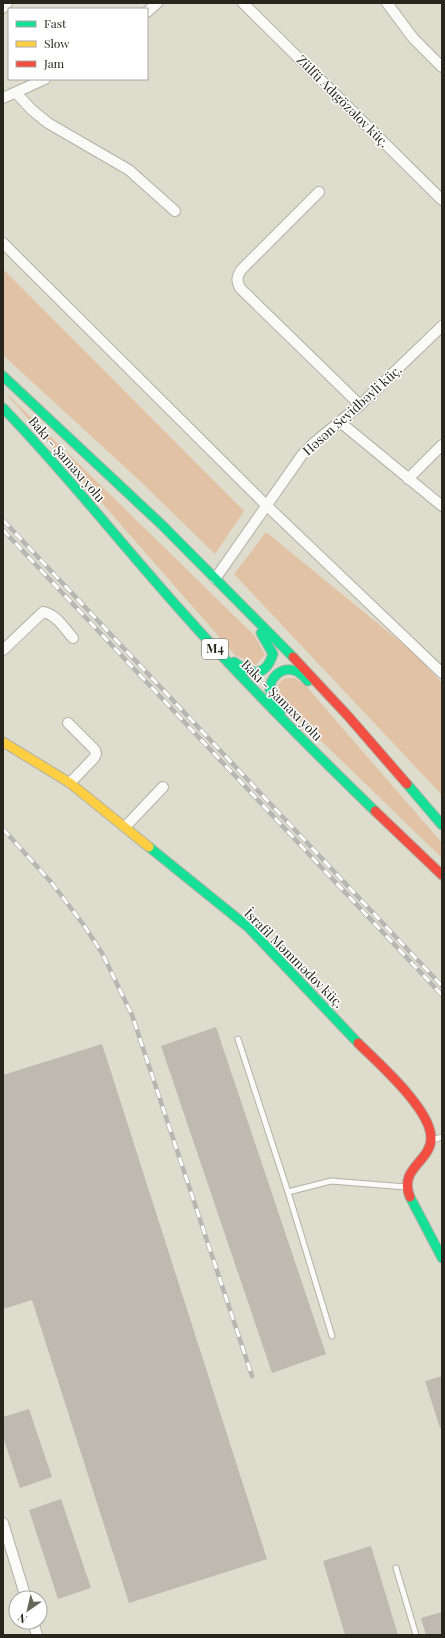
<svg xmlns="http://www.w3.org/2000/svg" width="445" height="1638" font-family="'Playfair Display',serif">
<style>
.green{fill:#e2c2a4}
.building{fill:#bebab0}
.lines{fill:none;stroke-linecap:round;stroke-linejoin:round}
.lane-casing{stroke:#b2b1a5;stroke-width:7}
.street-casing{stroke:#b2b1a5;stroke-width:12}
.fast-casing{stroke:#b2b1a5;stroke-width:11}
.slow-casing{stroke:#b2b1a5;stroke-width:11}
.jam-casing{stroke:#b2b1a5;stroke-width:11}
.lane{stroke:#fafaf8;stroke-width:5}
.street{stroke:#fafaf8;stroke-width:10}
.fast{stroke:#16e098;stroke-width:9}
.slow{stroke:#ffcf43;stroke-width:9}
.jam{stroke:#f24e42;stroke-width:9}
.rail-casing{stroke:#b6b6b3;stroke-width:4.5}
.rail{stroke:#fff;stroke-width:3;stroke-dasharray:9;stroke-linecap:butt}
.labels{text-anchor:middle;stroke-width:3;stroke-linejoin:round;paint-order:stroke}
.shield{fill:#fff;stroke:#686760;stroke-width:1}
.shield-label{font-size:12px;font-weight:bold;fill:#27261c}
.street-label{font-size:13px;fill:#27261c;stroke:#fff}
</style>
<rect width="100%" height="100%" fill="#dedccd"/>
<g class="green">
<polygon points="3,269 244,511 215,554 140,481 3,355"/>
<polygon points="3,390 255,636 265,655 256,665 235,655"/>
<polygon points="266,532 414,653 442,683 441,794 234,574"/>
<polygon points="285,678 295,678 306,686 442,843 442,858 282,703 277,693 279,683"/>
</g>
<g class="building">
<polygon points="216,1027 326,1354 272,1373 161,1046"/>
<polygon points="102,1044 267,1559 129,1603 32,1300 3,1309 3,1075"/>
<polygon points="442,1376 442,1428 440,1428 425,1381"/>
<polygon points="29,1409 52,1477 20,1488 3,1437 3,1417"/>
<polygon points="61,1499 91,1588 58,1599 29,1510"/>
<polygon points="371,1546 398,1635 345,1635 323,1561"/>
<polygon points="442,1612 442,1635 426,1635 421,1618"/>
</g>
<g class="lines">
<defs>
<g id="lane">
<polyline points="238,1039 288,1192 332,1336"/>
<polyline points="432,1140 442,1137"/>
<polyline points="288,1192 331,1181 406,1187"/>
<polyline points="396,1568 416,1635"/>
</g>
<g id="street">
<polyline points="243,3 442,200"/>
<polyline points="387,3 413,38 442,67"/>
<polyline points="3,8 7,3"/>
<polyline points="147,12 157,3"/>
<polyline points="16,93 32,110 48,123 129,170 175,211"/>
<polyline points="3,98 45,79"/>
<path d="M319,192l-78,78c-4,7 -5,10 -1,18l120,117"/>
<polyline points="3,243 266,505 442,673"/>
<polyline points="340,422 442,506"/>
<polyline points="408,479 442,445"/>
<polyline points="215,579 302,455 315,442 360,405 442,326"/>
<path d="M3,650l40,-38c13,2 21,16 30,26"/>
<polyline points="68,723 95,750 96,754 94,758 70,783"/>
<polyline points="125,827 163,787"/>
<polyline points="3,1523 26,1598"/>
<polyline points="33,1622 37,1635"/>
</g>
<g id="fast">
<polyline points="3,376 162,525 293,657"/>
<path d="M3,408c63,65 119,137 180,205 61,69 126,134 192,198"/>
<path d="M234,662c18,13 31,16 39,-8l-12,-21"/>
<path d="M281,711c-4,-5 -8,-10 -10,-16 -5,-15 10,-30 25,-24 5,2 8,6 12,10"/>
<polyline points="407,784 442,825"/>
<polyline points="149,847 248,927 358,1043"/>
<polyline points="410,1197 442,1258"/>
</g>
<polyline id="slow" points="3,742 70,783 149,847"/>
<g id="jam">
<polyline points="293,657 348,716 407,784"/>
<polyline points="375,811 442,875"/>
<path d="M358,1043c20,20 73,66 73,95 0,24 -33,30 -21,59"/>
</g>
</defs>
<use href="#lane" class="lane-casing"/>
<use href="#street" class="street-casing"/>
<use href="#fast" class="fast-casing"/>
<use href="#slow" class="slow-casing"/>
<use href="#jam" class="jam-casing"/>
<use href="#lane" class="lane"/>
<use href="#street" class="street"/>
<use href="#fast" class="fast"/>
<use href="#slow" class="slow"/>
<use href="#jam" class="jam"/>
<defs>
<g id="rail">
<polyline points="3,520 442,986"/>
<polyline points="3,530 442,995"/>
<polyline points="3,829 51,882 83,924 102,953 132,1015 252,1376"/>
</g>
</defs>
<use href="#rail" class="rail-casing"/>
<use href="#rail" class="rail"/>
</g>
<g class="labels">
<rect class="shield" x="202" y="639" width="26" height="20" rx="3"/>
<g class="shield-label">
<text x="215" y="653">M4</text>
</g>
<g class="street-label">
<text transform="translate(343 101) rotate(45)" y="5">Zülfü Adıgözəlov küç.</text>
<text transform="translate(352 410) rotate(-42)" y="5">Həsən Seyidbəyli küç.</text>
<text transform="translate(67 459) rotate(49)" y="5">Bakı - Şamaxı yolu</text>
<text transform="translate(282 700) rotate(45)" y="5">Bakı - Şamaxı yolu</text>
<text transform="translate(294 958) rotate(45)" y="5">İsrafil Məmmədov küç.</text>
</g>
</g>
<rect width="445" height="1638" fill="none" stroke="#27261c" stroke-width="8"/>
<rect x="8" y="8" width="140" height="72" fill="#ffffff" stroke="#a9a8a4"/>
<rect x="16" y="21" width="20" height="6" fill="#16e098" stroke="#a9a8a4"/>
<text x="44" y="28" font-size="12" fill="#27261c">Fast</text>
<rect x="16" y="41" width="20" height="6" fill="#ffcf43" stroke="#a9a8a4"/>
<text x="44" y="48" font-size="12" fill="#27261c">Slow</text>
<rect x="16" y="61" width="20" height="6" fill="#f24e42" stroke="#a9a8a4"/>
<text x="44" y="68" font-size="12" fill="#27261c">Jam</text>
<g transform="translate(28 1610) rotate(214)"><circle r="19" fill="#ffffff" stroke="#a9a8a4"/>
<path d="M0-3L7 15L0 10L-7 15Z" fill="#67665a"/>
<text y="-6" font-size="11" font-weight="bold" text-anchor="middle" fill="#27261c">N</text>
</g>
</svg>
